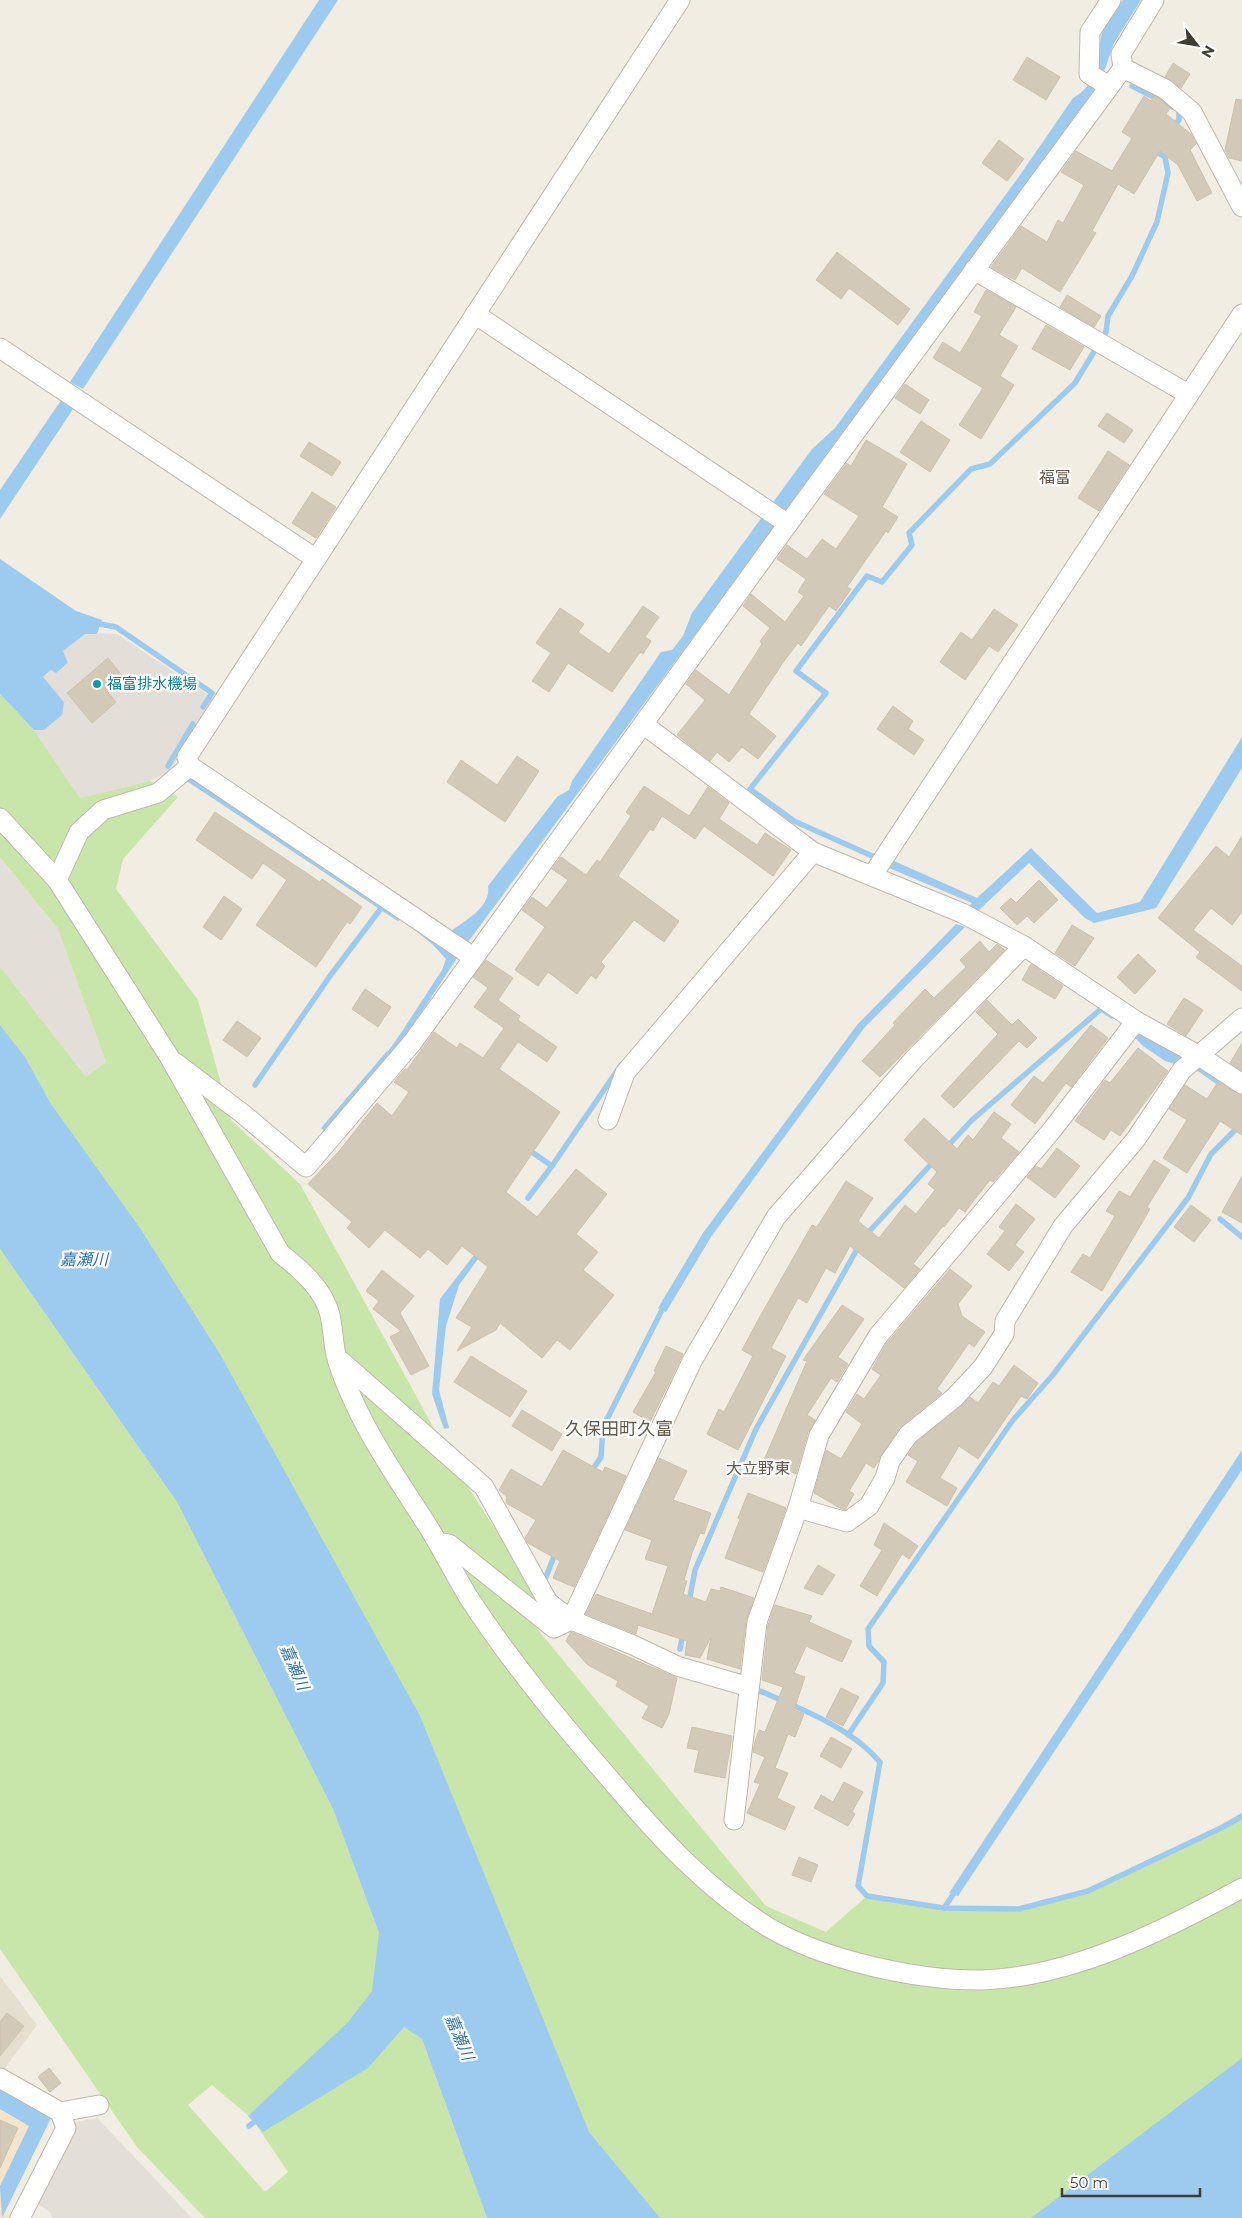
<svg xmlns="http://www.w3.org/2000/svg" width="1242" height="2218" font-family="Montserrat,'Noto Sans JP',sans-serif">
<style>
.residential{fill:#e5dfd0}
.commercial{fill:#f4e4cc}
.industrial{fill:#e3ded7}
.green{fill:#c9e6aa}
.water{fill:#9dcbef}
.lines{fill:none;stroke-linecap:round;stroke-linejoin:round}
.stream{stroke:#9dcbef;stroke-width:5.5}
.building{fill:#d2c9b8;stroke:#cdc1ab}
.minor-casing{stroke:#bfb8a8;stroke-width:21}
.minor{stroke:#fff;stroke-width:19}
.culture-dot{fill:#0f9aa8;stroke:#fff;stroke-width:2}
.labels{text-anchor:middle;stroke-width:4.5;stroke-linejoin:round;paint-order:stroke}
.culture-label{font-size:15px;fill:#0d838f;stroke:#fff;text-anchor:start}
.neighbourhood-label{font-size:16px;fill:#655b4a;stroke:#fff}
.water-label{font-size:16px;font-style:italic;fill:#2d73ad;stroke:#fff}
.quarter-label{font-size:18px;fill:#655b4a;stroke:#fff}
</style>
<rect width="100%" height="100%" fill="#f1ede2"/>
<polygon class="residential" points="0,1976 37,2025 2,2072 0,2070"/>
<polygon class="commercial" points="0,2106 38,2123 2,2203 11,2218 0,2218"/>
<g class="industrial">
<polygon points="85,633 117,634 214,699 170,771 150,781 80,798 34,730 44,730 64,702 43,678 51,670 56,673 68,664 63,651"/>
<polygon points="0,857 58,929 106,1062 51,1104 0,1109"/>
<polygon points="97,2118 192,2218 52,2218 50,2212 38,2204 77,2122"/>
</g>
<g class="green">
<polygon points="0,694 34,730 80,798 150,781 178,797 123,859 116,889 198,1000 231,1120 300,1184 454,1465 538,1596 529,1619 766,1906 826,1932 867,1896 944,1908 1019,1909 1088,1891 1223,1827 1242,1816 1242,2072 1065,2218 620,2218 51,1104 25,1057 0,1025 0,967 86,1077 106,1062 58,929 0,857"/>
<polygon points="0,1249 177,1502 333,1809 379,1933 384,1995 251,2118 212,2085 188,2105 265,2192 288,2172 257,2126 392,2009 422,2039 487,2218 205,2218 137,2147 0,1949"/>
</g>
<g class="water">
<polygon points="319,0 338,0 83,389 70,382"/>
<path d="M1123,0h18l-27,43 -16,46 -630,853 -11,-4 -6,-7c15,-11 40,-24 37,-45l69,-89 12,-7 3,-9 89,-129 11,-2 11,-14 9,-23 120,-164 23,-21 185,-253 53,-77c27,-15 22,-38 29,-65 3,-11 14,-23 21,-33z"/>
<polygon points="64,396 77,403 0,519 0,490"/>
<polygon points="0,559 76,611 102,620 97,634 85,634 63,651 68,663 56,673 51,670 43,677 64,702 62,715 44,730 34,730 0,694"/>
<polygon points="1242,737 1242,768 1156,908 1094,923 1085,918 1029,863 978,911 969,906 972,903 889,868 892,860 977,898 1031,848 1097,913 1140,902"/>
<polygon points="406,923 457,958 402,1042 397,1039 442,970 446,959 432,944"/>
<polygon points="956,924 965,927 865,1027 711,1237 666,1312 658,1308 703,1233 857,1025"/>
<polygon points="1118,1020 1200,1065 1207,1074 1165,1061 1143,1046"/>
<polygon points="0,1025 25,1057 51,1104 140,1228 220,1354 420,1716 589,2132 660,2218 487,2218 422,2039 404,2027 368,2068 263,2132 248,2116 348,2022 372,1991 379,1933 333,1809 177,1502 0,1249"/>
<polygon points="387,1051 391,1056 329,1135 321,1128"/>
<polygon points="477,1251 481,1255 459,1285 446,1326 439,1390 449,1428 444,1429 432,1394 440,1299"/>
<polygon points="1242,1450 1242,1470 958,1896 949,1893"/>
<polygon points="1242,2058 1242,2218 1031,2218"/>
<polygon points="0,2088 51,2118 2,2218 0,2186 29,2126 0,2109"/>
</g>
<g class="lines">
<g class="stream">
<polyline points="1132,86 1179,110 1179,120 1172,128"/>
<polyline points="94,623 116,627 212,693 203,707"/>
<polyline points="168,766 193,724"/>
<polyline points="190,780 398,918"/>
<polyline points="879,859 794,821 750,789 826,693 796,671 867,576 882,582 912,545 909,533 971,469 990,464 1075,383 1106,332 1108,316 1132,276 1157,222 1168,173 1165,157 1155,151 1156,150"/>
<polyline points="385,1060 403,1035"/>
<polyline points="1201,1070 1224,1086"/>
<polyline points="255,1085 330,976 382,907"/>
<polyline points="526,1148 552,1166 621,1065"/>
<polyline points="946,1148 972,1120 1101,1009 1112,1016"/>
<polyline points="528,1198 552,1166"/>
<polyline points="1220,1219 1242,1237"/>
<polyline points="865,1236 935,1160"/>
<polyline points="591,1472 601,1457 603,1427 665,1304"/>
<polyline points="546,1577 556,1551"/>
<polyline points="689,1602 695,1570 756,1429 860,1244"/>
<polyline points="680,1649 683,1633"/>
<path d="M760,1691c41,18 90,36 120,71l-22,124 9,10 77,12 75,1 69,-18 135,-64 19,-11"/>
<polyline points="848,1735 883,1683 884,1662 869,1646 868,1629 1013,1420 1052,1376 1188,1198 1211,1154 1242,1123"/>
<polyline points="944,1908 957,1889"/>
<polyline points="249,2126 259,2118"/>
</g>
</g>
<g class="building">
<polygon points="1027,57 1060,77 1046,100 1013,80"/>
<polygon points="1173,63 1190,74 1181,88 1165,77"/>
<polygon points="1144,96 1151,101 1154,96 1159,98 1170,108 1166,114 1191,134 1196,144 1190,150 1212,193 1197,201 1178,165 1160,151 1134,194 1118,184 1092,231 1096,233 1060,292 1022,268 1015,280 991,267 1021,226 1047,242 1058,220 1063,223 1084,185 1061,172 1076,151 1112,171 1132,138 1122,132"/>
<polygon points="1236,99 1242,100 1242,161 1229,158 1225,150"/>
<polygon points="999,140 1024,159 1007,181 982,163"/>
<polygon points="837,252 910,309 898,325 849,288 841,299 816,280"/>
<polygon points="986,290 1016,307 999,335 1018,346 1000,376 1014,385 981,439 959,425 983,388 933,358 943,342 960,353 982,316 974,312"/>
<polygon points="1067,295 1101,316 1094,327 1060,307"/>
<polygon points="1046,325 1084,347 1070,370 1032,349"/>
<polygon points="905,384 929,400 920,414 895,398"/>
<polygon points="1107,413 1133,430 1124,443 1098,426"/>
<polygon points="921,421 950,440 930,472 900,452"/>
<polygon points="866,440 907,464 882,507 898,517 888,533 886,531 847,587 851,589 836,611 829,606 801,646 798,643 784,661 749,714 776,736 758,759 742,747 729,762 717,752 710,761 677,735 705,700 686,684 696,670 729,695 762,644 760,641 770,628 743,606 751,594 785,622 804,596 798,592 806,579 777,559 787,545 807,559 822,539 836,549 859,516 824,494 847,463 851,466"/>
<polygon points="309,442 341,462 332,476 300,456"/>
<polygon points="1108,451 1129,465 1099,511 1078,498"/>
<polygon points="312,492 336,507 316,538 292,523"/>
<polygon points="643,606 659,617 645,637 651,641 643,654 640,652 612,692 568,663 549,692 532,681 551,653 536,643 560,608 584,624 578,632 609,654"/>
<polygon points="994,609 1018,625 998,652 989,646 965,680 940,662 961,632 972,640"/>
<polygon points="108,658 123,677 107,691 116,702 92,723 67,693"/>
<polygon points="893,706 913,721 908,729 924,740 914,755 877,729"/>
<polygon points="517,756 539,771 505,822 447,782 461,760 497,785"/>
<polygon points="644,786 689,816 708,787 729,803 719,819 757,845 765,833 791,850 773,876 704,826 695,839 662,816 653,831 650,829 618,876 679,921 664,942 634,920 601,962 605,966 596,979 591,975 577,994 548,972 538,986 515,970 545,927 522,910 532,897 547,908 568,880 552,869 561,857 586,875 597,860 600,862 631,816 626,812"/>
<polygon points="215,812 320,882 322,879 362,907 350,924 347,922 316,967 256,925 287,880 263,863 252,879 196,840"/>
<polygon points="1242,836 1242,912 1232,925 1211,908 1193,930 1242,966 1242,991 1196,957 1200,952 1158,918 1216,846 1229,857"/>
<polygon points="1039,880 1058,900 1034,923 1027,916 1017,925 1000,908 1011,898 1016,903"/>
<polygon points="224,896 242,909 221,940 203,927"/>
<polygon points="1072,925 1094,938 1075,966 1055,953"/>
<polygon points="980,941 989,952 997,944 1005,950 880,1077 862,1061 895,1025 893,1023 925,989 934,998 966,967 960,960"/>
<polygon points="1138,954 1156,971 1135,994 1117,977"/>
<polygon points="486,960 513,978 498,1000 520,1016 518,1020 557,1047 547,1062 518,1042 499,1069 560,1112 506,1192 537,1217 576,1169 607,1194 576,1234 598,1252 583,1270 614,1295 570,1350 557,1340 542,1358 500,1323 496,1330 457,1351 472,1327 456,1318 488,1267 462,1246 447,1265 428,1249 420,1258 385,1230 369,1248 347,1228 352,1222 308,1184 340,1150 377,1103 392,1116 409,1092 394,1082 405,1069 407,1070 434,1032 457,1048 460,1043 483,1058 504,1028 474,1007 488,988 473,977"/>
<polygon points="1031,964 1063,986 1055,999 1022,980"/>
<polygon points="365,989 391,1007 378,1027 352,1009"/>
<polygon points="1184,998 1203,1010 1186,1036 1167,1024"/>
<polygon points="987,1000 1012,1025 1018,1019 1037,1038 1027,1048 1019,1041 954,1108 941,1096 998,1034 976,1012"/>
<polygon points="237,1021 261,1038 247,1057 223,1040"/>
<polygon points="1091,1025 1108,1038 1071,1087 1066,1083 1035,1124 1011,1105 1034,1076 1043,1083"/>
<polygon points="1242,1043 1242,1071 1230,1063"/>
<polygon points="1138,1048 1168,1071 1120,1136 1111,1130 1104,1140 1075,1121 1105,1080 1110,1083"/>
<polygon points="1218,1082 1242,1095 1242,1135 1220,1121 1187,1173 1163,1158 1187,1120 1169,1109 1185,1085 1207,1099"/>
<polygon points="994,1112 1011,1124 1001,1138 1019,1152 993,1182 990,1180 965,1212 959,1208 944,1227 943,1226 913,1264 920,1269 904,1288 850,1246 835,1273 826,1268 807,1303 798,1298 771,1348 786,1356 738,1450 707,1434 719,1409 724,1412 753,1356 742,1350 758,1320 812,1225 817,1227 846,1181 873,1198 858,1221 879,1238 905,1205 916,1214 935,1190 928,1184 937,1172 904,1140 924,1118 957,1149 968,1135 973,1140"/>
<polygon points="1057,1148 1080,1166 1055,1198 1027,1177 1036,1166 1041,1169"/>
<polygon points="1154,1160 1170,1170 1147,1207 1150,1209 1102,1291 1071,1272 1083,1254 1090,1258 1115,1216 1106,1211 1119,1191 1130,1197"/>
<polygon points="1242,1176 1242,1223 1222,1212"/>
<polygon points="1016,1204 1035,1219 1015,1245 1024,1252 1009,1271 987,1254 1005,1231 999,1227"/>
<polygon points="1191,1205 1211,1220 1194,1242 1174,1227"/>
<polygon points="950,1269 972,1286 958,1304 962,1316 985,1332 974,1347 969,1343 937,1389 942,1393 899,1428 874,1468 866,1463 849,1491 854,1494 845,1510 840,1508 814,1493 826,1450 841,1459 862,1424 846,1412 857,1394 864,1399 881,1375 872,1369 887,1343"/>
<polygon points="382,1270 414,1296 400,1313 429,1366 411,1375 390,1337 401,1331 373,1309 379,1301 366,1291"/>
<polygon points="842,1305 864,1319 838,1357 848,1364 837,1382 831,1378 807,1415 815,1420 808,1432 796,1474 764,1460 807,1361 803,1360"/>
<polygon points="666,1346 683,1354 650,1422 633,1412 656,1372 654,1371"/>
<polygon points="471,1356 527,1391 510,1417 454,1382"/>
<polygon points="1014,1365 1038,1383 1027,1399 1021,1396 978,1459 959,1446 940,1478 957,1488 947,1506 906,1482 918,1461 908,1455 916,1443 970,1397 978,1403 993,1382 999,1386"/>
<polygon points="522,1410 562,1434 552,1451 512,1426"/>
<polygon points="563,1450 603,1472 605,1467 626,1476 574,1587 553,1578 560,1561 528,1543 525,1538 536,1520 506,1503 507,1497 499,1490 511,1469 542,1487"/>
<polygon points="659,1458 687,1471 673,1500 711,1513 704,1534 700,1533 692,1553 684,1580 687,1581 683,1594 706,1602 711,1589 720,1591 721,1587 754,1598 746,1620 740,1669 707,1659 711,1637 700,1658 685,1655 687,1641 638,1625 636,1634 586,1614 596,1594 652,1614 668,1566 645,1559 652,1540 625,1530"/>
<polygon points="748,1493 786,1508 763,1572 725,1558 740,1519 738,1518"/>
<polygon points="884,1523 918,1546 909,1559 902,1554 877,1596 860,1586 882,1550 874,1545"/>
<polygon points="818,1565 835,1575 822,1595 804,1588"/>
<polygon points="775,1605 812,1616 809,1622 852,1641 842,1662 806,1646 794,1673 805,1677 794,1710 804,1714 795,1737 788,1734 775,1768 788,1773 777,1798 795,1807 785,1830 747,1813 760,1784 754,1782 765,1757 753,1752 755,1741 759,1730 765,1732 783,1687 762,1680 768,1625"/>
<polygon points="571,1632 677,1678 669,1714 662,1728 642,1718 649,1706 616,1686 618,1681 588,1665 566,1641"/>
<polygon points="841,1688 859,1697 843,1726 826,1717"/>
<polygon points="692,1727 732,1736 725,1778 694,1772 699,1750 687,1748"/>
<polygon points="831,1737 852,1749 841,1768 820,1756"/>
<polygon points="844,1782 863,1792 852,1812 855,1814 848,1826 814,1808 821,1795 833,1802"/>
<polygon points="799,1857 818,1865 811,1882 792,1875"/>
<polygon points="7,2013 24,2026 0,2056 0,2022"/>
<polygon points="49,2068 61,2083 50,2092 38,2077"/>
<polygon points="0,2120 18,2128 0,2168"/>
</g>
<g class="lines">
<defs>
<g id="minor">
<polyline points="1123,68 1165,89 1192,112 1242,207"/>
<polyline points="1109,86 1089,74 1090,32 1111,0"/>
<polyline points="974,270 1188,394"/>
<polyline points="475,314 788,524"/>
<polyline points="0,348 316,559"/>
<polyline points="643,724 813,852 962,913 1024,946 1136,1021 1198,1055 1242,1084"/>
<path d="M0,818l57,62 113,178 110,195c20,16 44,36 50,62 3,13 3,27 6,40 5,21 22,57 32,75 18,33 40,65 61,98 14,23 26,47 40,70 43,66 94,127 146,187 44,52 94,106 153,142 55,33 150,54 215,53 89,-3 182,-50 259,-92"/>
<polyline points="872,876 1242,314"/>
<polyline points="57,880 79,832 103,810 158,793 190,766"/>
<polyline points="473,957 190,766 187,757 680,0"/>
<polyline points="176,1063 243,1114 306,1167 412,1043 788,524 1123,68 1121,54 1154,0"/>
<polyline points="608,1120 625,1073 813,852"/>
<polyline points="341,1361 484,1487 548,1602 571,1620 692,1361 776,1217 914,1059 1024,946"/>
<polyline points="798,1508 847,1522 869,1506 885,1478 890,1461 908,1435 954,1398 983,1367 1004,1334 1005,1321 1063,1226 1136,1139 1182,1070 1242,1018"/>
<polyline points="438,1542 449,1544 554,1628 571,1620 633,1645 677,1666 749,1687"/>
<polyline points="734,1820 757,1622 798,1508 819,1435 878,1336 1052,1130 1136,1021"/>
<polyline points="0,2078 60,2112 66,2128 20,2218"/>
<polyline points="60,2112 99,2105"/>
</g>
</defs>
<use href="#minor" class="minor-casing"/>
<use href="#minor" class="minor"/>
</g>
<circle class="culture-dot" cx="97" cy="684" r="5"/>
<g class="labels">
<g class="culture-label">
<text x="107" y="689">福富排水機場</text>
</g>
<g class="neighbourhood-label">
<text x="1055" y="483">福富</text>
<text x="758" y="1474">大立野東</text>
</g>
<g class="water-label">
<text x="84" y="1265">嘉瀬川</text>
<text transform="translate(295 1667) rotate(66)" y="6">嘉瀬川</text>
<text transform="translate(460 2037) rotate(67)" y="6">嘉瀬川</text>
</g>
<g class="quarter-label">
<text x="619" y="1435">久保田町久富</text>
</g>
</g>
<g transform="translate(1197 45) rotate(121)" stroke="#ffffff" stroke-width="4" paint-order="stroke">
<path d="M0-4L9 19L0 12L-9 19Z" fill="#423d33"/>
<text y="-8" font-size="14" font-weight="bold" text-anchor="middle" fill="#423d33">N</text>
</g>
<path d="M1062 2188v8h138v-8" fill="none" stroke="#423d33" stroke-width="2.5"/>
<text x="1070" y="2188" font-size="15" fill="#423d33" stroke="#ffffff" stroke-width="4" paint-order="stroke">50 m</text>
</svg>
